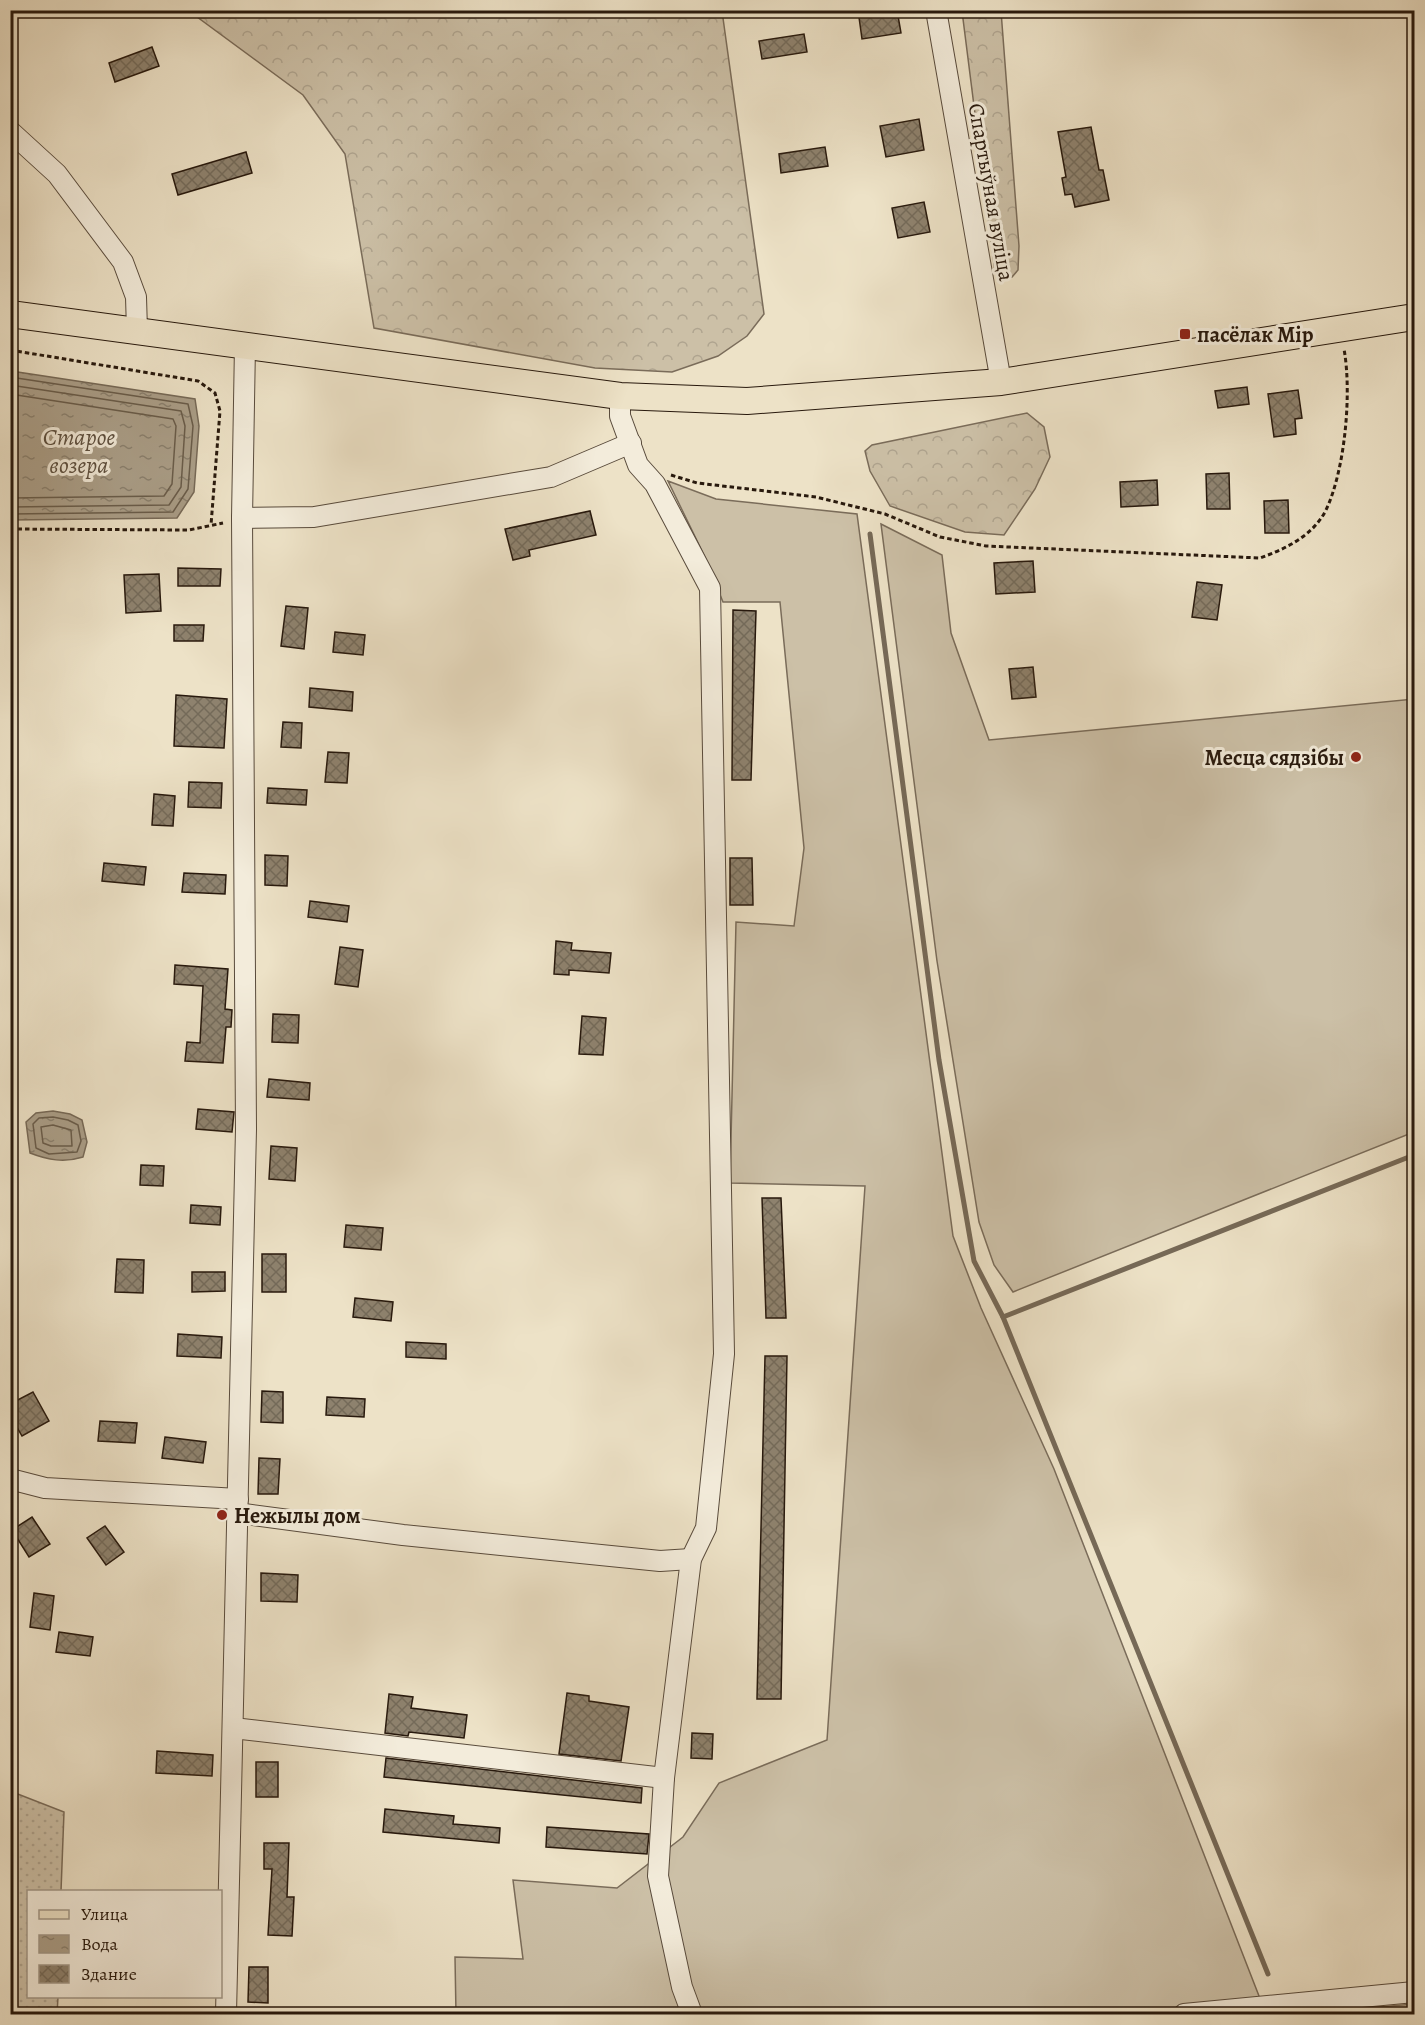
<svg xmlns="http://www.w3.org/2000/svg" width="1425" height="2025" font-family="Alegreya,serif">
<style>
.grass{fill:#ccc0a7;stroke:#7a6c5a;stroke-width:1.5}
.forest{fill:url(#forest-crowns);stroke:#7a6c5a;stroke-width:1.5}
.garden{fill:url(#garden-dots);stroke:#7a6c5a;stroke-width:1.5}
.water{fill:url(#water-ripples);stroke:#766957;stroke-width:1.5}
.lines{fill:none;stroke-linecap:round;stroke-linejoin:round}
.shore{stroke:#695c4a;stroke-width:1.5}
.stream{stroke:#766957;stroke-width:5}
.building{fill:url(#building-cross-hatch);stroke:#28190d;stroke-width:1.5}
.minor-casing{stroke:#594b3c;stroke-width:22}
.major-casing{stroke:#28190d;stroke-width:28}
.path{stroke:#28190d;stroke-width:3;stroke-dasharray:4.5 3;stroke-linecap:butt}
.minor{stroke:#f3ecdb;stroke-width:20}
.major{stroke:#ede2c7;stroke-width:26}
.poi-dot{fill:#8f2418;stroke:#f3ecdb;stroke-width:2}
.labels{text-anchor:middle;stroke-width:6;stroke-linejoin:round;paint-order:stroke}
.street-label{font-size:22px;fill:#28190d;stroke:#f3ecdb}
.poi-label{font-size:22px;font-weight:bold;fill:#28190d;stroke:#f3ecdb;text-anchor:start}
.water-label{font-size:24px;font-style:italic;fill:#5c4e3e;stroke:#f3ecdb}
</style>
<defs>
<pattern id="forest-crowns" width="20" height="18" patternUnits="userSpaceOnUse" patternTransform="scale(1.5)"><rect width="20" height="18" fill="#ccc0a7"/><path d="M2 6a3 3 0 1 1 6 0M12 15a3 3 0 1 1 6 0" fill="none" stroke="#afa48f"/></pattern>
<pattern id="garden-dots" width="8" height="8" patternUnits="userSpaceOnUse" patternTransform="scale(1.5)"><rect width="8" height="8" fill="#ccc0a7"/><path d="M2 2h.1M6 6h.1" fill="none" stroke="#afa48f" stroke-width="1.8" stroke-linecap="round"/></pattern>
<pattern id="water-ripples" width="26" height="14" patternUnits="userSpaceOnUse" patternTransform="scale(1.5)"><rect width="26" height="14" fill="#aa9e88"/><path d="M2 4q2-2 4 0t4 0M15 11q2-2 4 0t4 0" fill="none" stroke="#8a806e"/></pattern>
<pattern id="building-cross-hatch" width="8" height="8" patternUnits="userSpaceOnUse" patternTransform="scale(1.5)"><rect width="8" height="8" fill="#8e826e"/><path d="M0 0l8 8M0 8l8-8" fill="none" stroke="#746a59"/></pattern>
</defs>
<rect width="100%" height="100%" fill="#ede2c7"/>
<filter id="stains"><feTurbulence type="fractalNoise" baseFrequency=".00333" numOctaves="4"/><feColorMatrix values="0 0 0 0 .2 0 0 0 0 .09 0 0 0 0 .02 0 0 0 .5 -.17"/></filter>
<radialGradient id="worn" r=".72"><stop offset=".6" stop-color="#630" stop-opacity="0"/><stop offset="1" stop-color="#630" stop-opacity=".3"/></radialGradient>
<g class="grass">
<polygon points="668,481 716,499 857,514 953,1236 981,1308 1054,1469 1266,2014 456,2014 455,1957 523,1959 513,1880 617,1888 683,1837 719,1783 827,1740 865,1186 730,1183 736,922 794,926 804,848 780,602 723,602 704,555"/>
<polygon points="881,524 942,555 951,633 989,740 1414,699 1414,1132 1013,1292 994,1265 979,1222 937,961"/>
<polygon points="1414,2004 1414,2014 1296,2014"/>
</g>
<g class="forest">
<polygon points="189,11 722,11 764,314 747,336 718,356 672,372 595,368 374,328 345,154 303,95"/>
<polygon points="962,11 1001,11 1019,246 1018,270 1012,277 1004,279 995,272"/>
<polygon points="1027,413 1044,427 1050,457 1035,489 1004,535 965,532 890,506 870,471 865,451 872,445"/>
</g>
<polygon class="garden" points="10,1791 64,1812 61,1891 28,1892 28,1996 58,1997 57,2014 11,2014"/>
<g class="water">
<polygon points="11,371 195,399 199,426 194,492 177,518 11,520"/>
<path d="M53,1111l17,3 12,6 5,22 -4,15c-19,6 -35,3 -53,-4l-4,-31 10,-9z"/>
</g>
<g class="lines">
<g class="shore">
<polyline points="10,377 188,404 193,426 188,489 173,512 10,514"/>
<polyline points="10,385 181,411 185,426 181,487 169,505 10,507"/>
<polyline points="10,394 173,419 176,426 172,484 164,496 10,498"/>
<polygon points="53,1117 68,1120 78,1125 81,1141 77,1152 49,1154 36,1148 33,1124 39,1118"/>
<polygon points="53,1125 71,1130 72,1146 51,1146 43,1143 41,1127"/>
</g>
<g class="stream">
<polyline points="870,534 939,1060 974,1261 1003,1317 1268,1974"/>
<polyline points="1003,1317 1414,1155"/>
</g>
</g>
<g class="building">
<polygon points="858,10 897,10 901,33 862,39"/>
<polygon points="804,34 807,52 762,59 759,41"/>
<polygon points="152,47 159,66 115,82 109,63"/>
<polygon points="919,119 924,150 886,157 880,126"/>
<polygon points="1091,127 1099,170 1103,170 1109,200 1075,207 1072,194 1065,195 1062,178 1066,177 1058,132"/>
<polygon points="825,147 828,166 781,173 779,154"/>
<polygon points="246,152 252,173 178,195 172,174"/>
<polygon points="924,202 930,232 898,238 892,208"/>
<polygon points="1247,387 1249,404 1218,408 1215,391"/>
<polygon points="1298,390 1302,418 1295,419 1296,434 1274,437 1268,394"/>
<polygon points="1229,473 1230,509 1207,509 1206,474"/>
<polygon points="1157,480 1158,505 1121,507 1120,482"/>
<polygon points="1288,500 1289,533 1265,533 1264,501"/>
<polygon points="590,511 596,535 529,550 530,556 513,560 505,529"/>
<polygon points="1033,561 1035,592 996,594 994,563"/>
<polygon points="178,568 221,569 220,586 178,586"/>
<polygon points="159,574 161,611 126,613 124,575"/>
<polygon points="1197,582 1222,585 1217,620 1192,617"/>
<polygon points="286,606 308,608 304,649 281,646"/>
<polygon points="733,610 756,611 751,780 732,780"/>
<polygon points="174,625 204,625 203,641 174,641"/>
<polygon points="335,632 365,635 363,655 333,652"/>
<polygon points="1033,667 1036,697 1012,699 1009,669"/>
<polygon points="310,688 353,692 352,711 309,707"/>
<polygon points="176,695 227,699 224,748 174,746"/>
<polygon points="283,722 302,723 301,748 281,747"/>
<polygon points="328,752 349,753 347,783 325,782"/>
<polygon points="189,782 222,783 221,808 188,807"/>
<polygon points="268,788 307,790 306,805 267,803"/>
<polygon points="154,794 175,796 173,826 152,825"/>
<polygon points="265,855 288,856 287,886 265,885"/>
<polygon points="730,858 752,858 753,905 730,905"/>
<polygon points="104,863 146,867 144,885 102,881"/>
<polygon points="184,873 226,875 225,894 182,892"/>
<polygon points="310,901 349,906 347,922 308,917"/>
<polygon points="556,941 572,943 571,950 611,953 609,973 569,970 569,975 554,974"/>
<polygon points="340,947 363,950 358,987 335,984"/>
<polygon points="175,965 228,969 225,1009 232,1010 231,1027 226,1027 223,1063 185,1061 187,1042 200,1043 203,986 174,984"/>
<polygon points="273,1014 299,1015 298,1043 272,1042"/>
<polygon points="582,1016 606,1018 603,1055 579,1054"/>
<polygon points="269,1079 310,1083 309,1100 267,1097"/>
<polygon points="198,1109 234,1112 232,1132 196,1129"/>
<polygon points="271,1146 297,1148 295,1181 269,1179"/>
<polygon points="141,1165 164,1166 163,1186 140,1185"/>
<polygon points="762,1198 781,1198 786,1318 766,1318"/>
<polygon points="191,1205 221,1207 220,1225 190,1223"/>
<polygon points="346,1225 383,1228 381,1250 344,1247"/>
<rect x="262" y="1254" width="24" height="38"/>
<polygon points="117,1259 144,1260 143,1293 115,1292"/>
<polygon points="192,1272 225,1272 225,1291 192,1292"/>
<polygon points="355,1298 393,1302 391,1321 353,1317"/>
<polygon points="178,1334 222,1337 221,1358 177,1356"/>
<polygon points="406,1342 446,1344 446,1359 406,1357"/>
<polygon points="765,1356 787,1356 781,1699 757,1699"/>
<polygon points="262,1391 283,1392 283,1423 261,1422"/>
<polygon points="33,1392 49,1421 22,1436 10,1415 10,1404"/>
<polygon points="327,1397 365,1399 364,1417 326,1415"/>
<polygon points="100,1421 137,1423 135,1443 98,1441"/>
<polygon points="165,1437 206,1442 203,1463 162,1458"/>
<polygon points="259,1458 280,1459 278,1494 258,1494"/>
<polygon points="32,1517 50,1544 29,1557 12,1530"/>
<polygon points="105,1526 124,1552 106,1565 87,1538"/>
<polygon points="261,1573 298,1575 297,1602 261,1601"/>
<polygon points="34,1593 54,1596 50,1630 30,1627"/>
<polygon points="59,1632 93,1637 90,1656 56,1652"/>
<polygon points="567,1693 589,1696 589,1701 629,1707 621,1761 559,1754"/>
<polygon points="389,1694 413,1697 411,1708 467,1715 464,1738 409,1732 408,1736 385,1733"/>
<polygon points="692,1733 713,1734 712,1759 691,1758"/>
<polygon points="157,1751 213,1755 212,1776 156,1773"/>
<polygon points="386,1758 642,1788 641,1803 384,1777"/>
<rect x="256" y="1762" width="22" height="35"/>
<polygon points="385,1809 454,1816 453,1824 500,1828 499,1843 383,1832"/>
<polygon points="547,1827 649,1834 647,1854 546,1847"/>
<polygon points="264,1843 289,1843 287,1897 294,1897 292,1936 268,1935 272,1869 264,1869"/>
<polygon points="249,1967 268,1967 268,2003 248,2002"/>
</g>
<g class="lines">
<defs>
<g id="minor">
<polyline points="936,10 1001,382"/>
<polyline points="10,131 57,174 123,262 136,297 137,330"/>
<polyline points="242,518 314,517 551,477 631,443"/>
<polyline points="10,1479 45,1488 238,1499"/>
<polyline points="237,1513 403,1535 660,1561 691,1559"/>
<polyline points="233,1728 664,1778 691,1559 706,1528 724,1354 710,588 655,484 638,465 620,416 620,396"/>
<polyline points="664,1778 658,1876 682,1987 692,2014"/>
<polyline points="226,2014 246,1129 242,518 245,345"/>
<polyline points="1184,2014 1414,1992"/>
</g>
<polyline id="major" points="10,314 620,396 747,401 1001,382 1414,317"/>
</defs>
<use href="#minor" class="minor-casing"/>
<use href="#major" class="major-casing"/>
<g class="path">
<polyline points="10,350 198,381 215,393 220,411 211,525"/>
<path d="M671,475l26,8 119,14 69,17 55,23 46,9 274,12c25,-9 53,-22 66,-48 19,-40 26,-117 18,-161"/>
<polyline points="10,529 189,530 223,523"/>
</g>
<use href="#minor" class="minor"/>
<use href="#major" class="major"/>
</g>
<g class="poi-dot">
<rect x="1179" y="328" width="12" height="12" rx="3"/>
<circle cx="1356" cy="757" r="6"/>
<circle cx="222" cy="1515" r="6"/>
</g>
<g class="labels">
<g class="street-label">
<text transform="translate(992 192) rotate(80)" y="8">Спартыўная вуліца</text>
</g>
<g class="poi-label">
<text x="1197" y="342">пасёлак Мір</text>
<text x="1344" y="765" text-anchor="end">Месца сядзібы</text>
<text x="234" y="1523">Нежылы дом</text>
</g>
<g class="water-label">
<text x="79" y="445">Старое<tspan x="79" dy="28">возера</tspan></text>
</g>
</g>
<rect width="1425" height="2025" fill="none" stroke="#ede2c7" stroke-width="36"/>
<rect x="12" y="12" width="1401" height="2001" fill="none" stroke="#28190d" stroke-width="3"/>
<rect x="18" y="18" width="1389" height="1989" fill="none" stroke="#28190d" stroke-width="1.5"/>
<rect x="27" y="1890" width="195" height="108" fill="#f3ecdb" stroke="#a29889" stroke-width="1.5"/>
<rect x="39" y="1910" width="30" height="9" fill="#ede2c7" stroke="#a29889" stroke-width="1.5"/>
<text x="81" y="1920" font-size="18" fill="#28190d">Улица</text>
<rect x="39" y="1935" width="30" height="18" fill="url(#water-ripples)" stroke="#a29889" stroke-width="1.5"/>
<text x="81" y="1950" font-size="18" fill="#28190d">Вода</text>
<rect x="39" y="1965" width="30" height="18" fill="url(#building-cross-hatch)" stroke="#a29889" stroke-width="1.5"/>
<text x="81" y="1980" font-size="18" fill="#28190d">Здание</text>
<rect width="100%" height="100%" filter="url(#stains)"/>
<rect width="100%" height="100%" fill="url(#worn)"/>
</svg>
